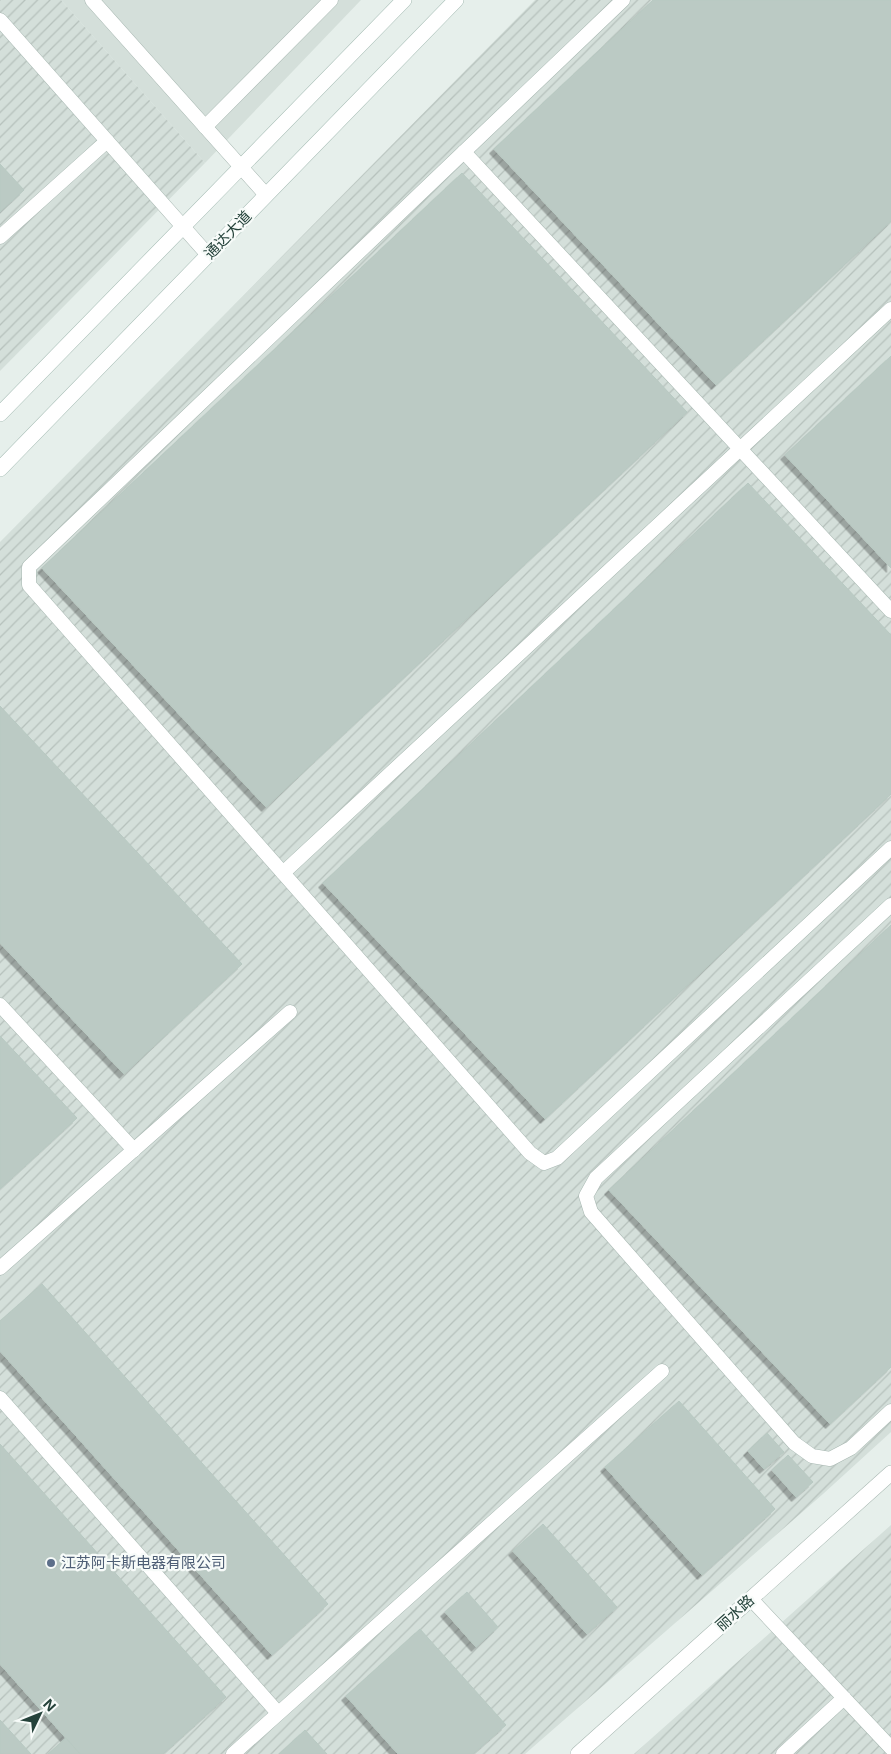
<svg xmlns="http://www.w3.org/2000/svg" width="891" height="1754" font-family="Inter,'Noto Sans SC',sans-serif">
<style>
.built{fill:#d4dfda}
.industrial{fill:url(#industrial-furrows)}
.building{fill:#bbcac4;stroke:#b8c9c2;filter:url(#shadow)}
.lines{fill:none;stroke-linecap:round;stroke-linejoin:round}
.lane-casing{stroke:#a8b8b2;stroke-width:15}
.street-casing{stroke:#a8b8b2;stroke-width:16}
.secondary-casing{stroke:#a4bbb3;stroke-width:16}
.lane{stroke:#fff;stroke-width:14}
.street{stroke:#fff;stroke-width:15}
.secondary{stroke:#fff;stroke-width:15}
.service-dot{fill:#5c6f8a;stroke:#f7fbf9;stroke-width:2}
.labels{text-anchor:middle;stroke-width:4.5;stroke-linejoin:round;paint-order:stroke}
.street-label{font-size:15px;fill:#24423a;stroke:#f7fbf9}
.service-label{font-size:15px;fill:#4e5e75;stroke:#f7fbf9;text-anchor:start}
</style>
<defs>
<pattern id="industrial-furrows" width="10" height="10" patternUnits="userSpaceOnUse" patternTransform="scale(1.25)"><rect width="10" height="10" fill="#d4dfda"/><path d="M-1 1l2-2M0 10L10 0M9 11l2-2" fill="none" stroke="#b6c1bc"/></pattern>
<filter id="shadow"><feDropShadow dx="-4.5" dy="4.5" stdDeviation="0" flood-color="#0004"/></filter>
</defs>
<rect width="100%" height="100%" fill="#e6efeb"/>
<polygon class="built" points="61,0 361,0 205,163"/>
<g class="industrial">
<polygon points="0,0 61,0 205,163 0,371"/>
<polygon points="535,0 891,0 891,1432 823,1494 525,1754 0,1754 0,542"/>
<polygon points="891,1525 891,1754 634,1754"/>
</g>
<g class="building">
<polygon points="653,0 891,0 891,221 716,385 494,149"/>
<polygon points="0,164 24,190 0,212"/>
<polygon points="462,173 687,412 266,807 42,568"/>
<polygon points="891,356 891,568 785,455"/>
<polygon points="748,483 891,635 891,794 545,1119 323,883"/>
<polygon points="0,706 242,964 124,1074 0,943"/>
<polygon points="891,925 891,1367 830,1424 609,1190"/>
<polygon points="0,1036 77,1118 0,1189"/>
<polygon points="42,1284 328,1604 272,1655 0,1351 0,1321"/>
<polygon points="679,1401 775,1509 702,1575 605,1467"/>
<polygon points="767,1433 784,1452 764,1469 748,1451"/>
<polygon points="0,1444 226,1697 163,1754 80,1754 0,1664"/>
<polygon points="788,1455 813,1482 796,1497 772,1470"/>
<polygon points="543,1524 617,1607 587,1634 513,1551"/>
<polygon points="467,1592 498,1627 476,1647 445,1612"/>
<polygon points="420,1629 506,1725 473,1754 398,1754 346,1696"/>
<polygon points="0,1720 31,1754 0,1754"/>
<polygon points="305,1730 327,1754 279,1754"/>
<polygon points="66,1738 80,1754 48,1754"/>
</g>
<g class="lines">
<defs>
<g id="lane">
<polyline points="92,0 266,195"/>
<polyline points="623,0 29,567 29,585 530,1153 544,1163 557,1158 891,848"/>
<polyline points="0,20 208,255"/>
<polyline points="205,127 331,0"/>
<polyline points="464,152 891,611"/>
<polyline points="0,237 107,141"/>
<polyline points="283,873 891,309"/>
<polyline points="891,905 596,1178 586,1196 591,1212 794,1443 812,1456 830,1459 851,1448 891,1411"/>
<polyline points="0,1005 134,1150"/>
<polyline points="0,1268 290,1012"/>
<polyline points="0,1398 278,1713"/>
<polyline points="751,1599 891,1748"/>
<polyline points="233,1754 662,1371"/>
<polyline points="783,1754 844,1698"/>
</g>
<polyline id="street" points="578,1754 891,1473"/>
<g id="secondary">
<polyline points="0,414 404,0"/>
<polyline points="0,469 456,0"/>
</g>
</defs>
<use href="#lane" class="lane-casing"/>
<use href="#street" class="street-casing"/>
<use href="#secondary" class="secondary-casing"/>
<use href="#lane" class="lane"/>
<use href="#street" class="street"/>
<use href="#secondary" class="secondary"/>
</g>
<circle class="service-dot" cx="51" cy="1563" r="5"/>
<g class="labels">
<g class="street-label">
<text transform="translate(228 235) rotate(-46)" y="5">通达大道</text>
<text transform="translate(735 1613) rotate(-42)" y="5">丽水路</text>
</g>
<g class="service-label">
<text x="61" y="1568">江苏阿卡斯电器有限公司</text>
</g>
</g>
<g transform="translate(40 1714) rotate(47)" stroke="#f7fbf9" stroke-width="4" paint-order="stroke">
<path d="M0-4L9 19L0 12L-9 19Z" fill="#24423a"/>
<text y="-8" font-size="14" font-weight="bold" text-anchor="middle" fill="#24423a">N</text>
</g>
</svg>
